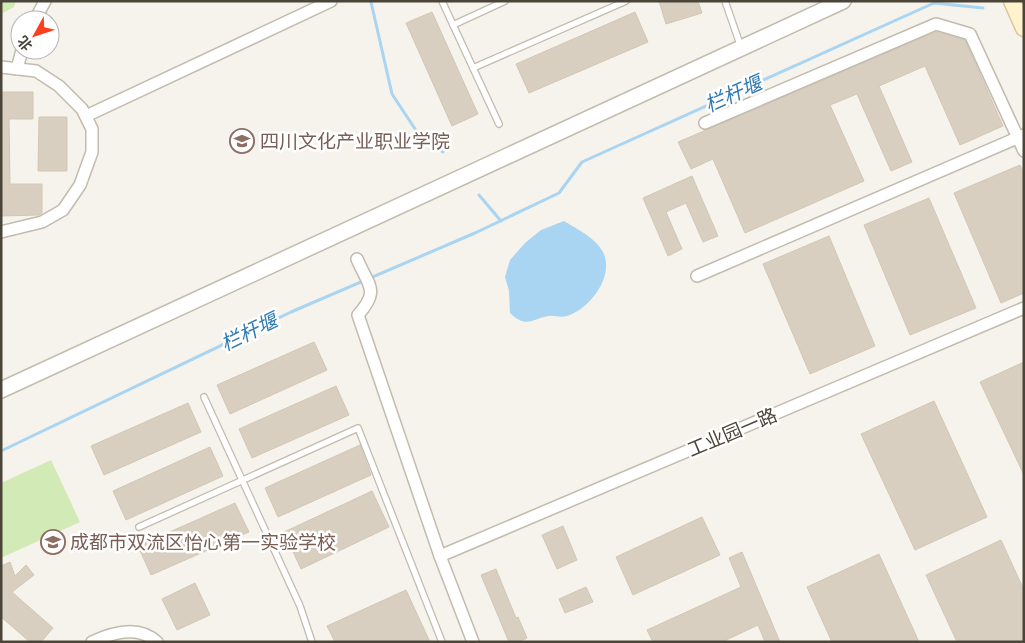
<svg xmlns="http://www.w3.org/2000/svg" width="1025" height="643" font-family="'Titillium Web','Noto Sans SC',sans-serif">
<style>
.green{fill:#d2eab5}
.water{fill:#a9d4f2}
.lines{fill:none;stroke-linecap:round;stroke-linejoin:round}
.stream{stroke:#a9d4f2;stroke-width:3}
.building{fill:#d8cfc1;stroke:#d3c7b4}
.service-casing{stroke:#c2bbae;stroke-width:8}
.minor-casing{stroke:#c2bbae;stroke-width:14}
.tertiary-casing{stroke:#c2bbae;stroke-width:18}
.secondary-casing{stroke:#d6c79b;stroke-width:19}
.service{stroke:#fff;stroke-width:5.5}
.minor{stroke:#fff;stroke-width:11}
.tertiary{stroke:#fff;stroke-width:15}
.secondary{stroke:#fff3cd;stroke-width:16}
.labels{text-anchor:middle;stroke-width:5;stroke-linejoin:round;paint-order:stroke}
.education-label{font-size:19px;fill:#785e54;stroke:#fff;text-anchor:start}
.street-label{font-size:19px;fill:#4b4439;stroke:#fff}
.water-label{font-size:20px;font-style:italic;fill:#2e7ab2;stroke:#fff}
</style>
<rect width="100%" height="100%" fill="#f6f3ec"/>
<g class="green">
<polygon points="1,1 16,1 14,7 1,14"/>
<polygon points="51,460 80,522 1,558 1,483"/>
</g>
<path class="water" d="M564,221c13,8 32,17 39,31 12,24 -13,57 -36,64 -6,2 -13,-1 -19,0 -18,4 -22,12 -38,-3l-1,-22 -4,-14 5,-17 15,-17 16,-13z"/>
<g class="lines">
<g class="stream">
<polyline points="371,2 392,94 421,138 443,152"/>
<polyline points="479,195 501,221"/>
<polyline points="1,451 291,312 475,233 559,193 582,162 934,3 983,8"/>
</g>
</g>
<g class="building">
<polygon points="659,1 698,1 702,13 666,24"/>
<polygon points="432,12 478,114 452,126 406,23"/>
<polygon points="635,12 648,42 529,93 516,64"/>
<polygon points="936,32 965,40 1003,126 960,145 925,66 879,86 912,162 891,171 857,94 830,105 864,181 745,233 713,159 691,169 678,142"/>
<polygon points="1,92 33,92 33,119 9,119 10,184 42,184 42,213 39,215 1,216"/>
<polygon points="39,117 67,117 67,171 38,171"/>
<polygon points="1020,165 1024,174 1024,293 1001,303 954,193"/>
<polygon points="692,176 718,236 703,242 686,203 666,212 682,249 668,256 643,198"/>
<polygon points="929,198 976,308 910,335 864,225"/>
<polygon points="829,236 875,346 810,374 763,264"/>
<polygon points="314,342 327,370 230,414 217,385"/>
<polygon points="1024,362 1024,475 980,382"/>
<polygon points="336,386 349,415 252,458 239,429"/>
<polygon points="934,401 987,517 915,550 861,434"/>
<polygon points="188,403 201,432 104,475 91,446"/>
<polygon points="360,445 371,475 278,517 265,488"/>
<polygon points="210,447 223,476 126,520 113,491"/>
<polygon points="372,491 389,527 301,569 284,532"/>
<polygon points="235,503 249,532 151,575 138,546"/>
<polygon points="702,517 720,555 633,595 616,557"/>
<polygon points="563,526 577,560 557,569 542,535"/>
<polygon points="1001,540 1024,590 1024,642 957,642 926,575"/>
<polygon points="742,552 780,642 765,642 758,625 722,642 653,642 647,630 741,587 729,558"/>
<polygon points="879,554 919,642 832,642 807,587"/>
<polygon points="10,562 15,576 26,565 34,575 12,592 53,628 41,642 30,642 1,617 1,566"/>
<polygon points="496,569 516,618 518,617 527,638 519,642 509,642 481,575"/>
<polygon points="195,583 210,615 177,630 162,599"/>
<polygon points="586,587 593,602 565,613 559,599"/>
<polygon points="406,590 430,642 335,642 327,626"/>
</g>
<g class="lines">
<defs>
<g id="service">
<polyline points="442,1 499,124"/>
<polyline points="725,1 741,47"/>
<polyline points="453,25 505,1"/>
<polyline points="473,68 626,1"/>
<polyline points="204,397 300,606 312,642"/>
<polyline points="139,527 358,428 442,642"/>
</g>
<g id="minor">
<polyline points="35,20 45,1"/>
<polyline points="1,67 36,71 59,86 82,109 92,129 92,152 80,185 63,210 42,222 1,232"/>
<polyline points="17,69 22,50"/>
<polyline points="86,116 331,1"/>
<polyline points="705,123 936,24 970,34 1024,151"/>
<path d="M357,259c12,28 23,31 1,56l82,241 33,86"/>
<polyline points="697,276 1024,135"/>
<polyline points="440,556 1024,308"/>
<path d="M92,642c21,-10 47,-17 65,0"/>
</g>
<polyline id="tertiary" points="1,390 843,1"/>
<polyline id="secondary" points="1012,1 1024,28"/>
</defs>
<use href="#service" class="service-casing"/>
<use href="#minor" class="minor-casing"/>
<use href="#tertiary" class="tertiary-casing"/>
<use href="#secondary" class="secondary-casing"/>
<use href="#service" class="service"/>
<use href="#minor" class="minor"/>
<use href="#tertiary" class="tertiary"/>
<use href="#secondary" class="secondary"/>
</g>
<defs>
<symbol id="school-ring" viewBox="-11 -11 22 22"><circle r="9.5" fill="#fff" stroke="#8d6e63" stroke-width="1.5"/><path d="M0-5L7-2L0 1L-7-2ZM-4 1L0 2.5L4 1V4Q0 6-4 4Z" fill="#8d6e63"/></symbol>
</defs>
<g fill-rule="evenodd">
<use href="#school-ring" x="228" y="127" width="28" height="28"/>
<use href="#school-ring" x="39" y="528" width="28" height="28"/>
</g>
<g class="labels">
<g class="education-label">
<text x="260" y="148">四川文化产业职业学院</text>
<text x="70" y="549">成都市双流区怡心第一实验学校</text>
</g>
<g class="street-label">
<text transform="translate(732 432) rotate(-23)" y="7">工业园一路</text>
</g>
<g class="water-label">
<text transform="translate(733 94) rotate(-24)" y="7">栏杆堰</text>
<text transform="translate(249 332) rotate(-26)" y="7">栏杆堰</text>
</g>
</g>
<rect width="1025" height="643" fill="none" stroke="#4b4439" stroke-width="5"/>
<g transform="translate(35 35) rotate(230)"><circle r="24" fill="#ffffff" stroke="#b7b4b0"/>
<path d="M0-4L9 19L0 12L-9 19Z" fill="#fc3f1d"/>
<text y="-8" font-size="14" font-weight="bold" text-anchor="middle" fill="#4b4439">北</text>
</g>
</svg>
